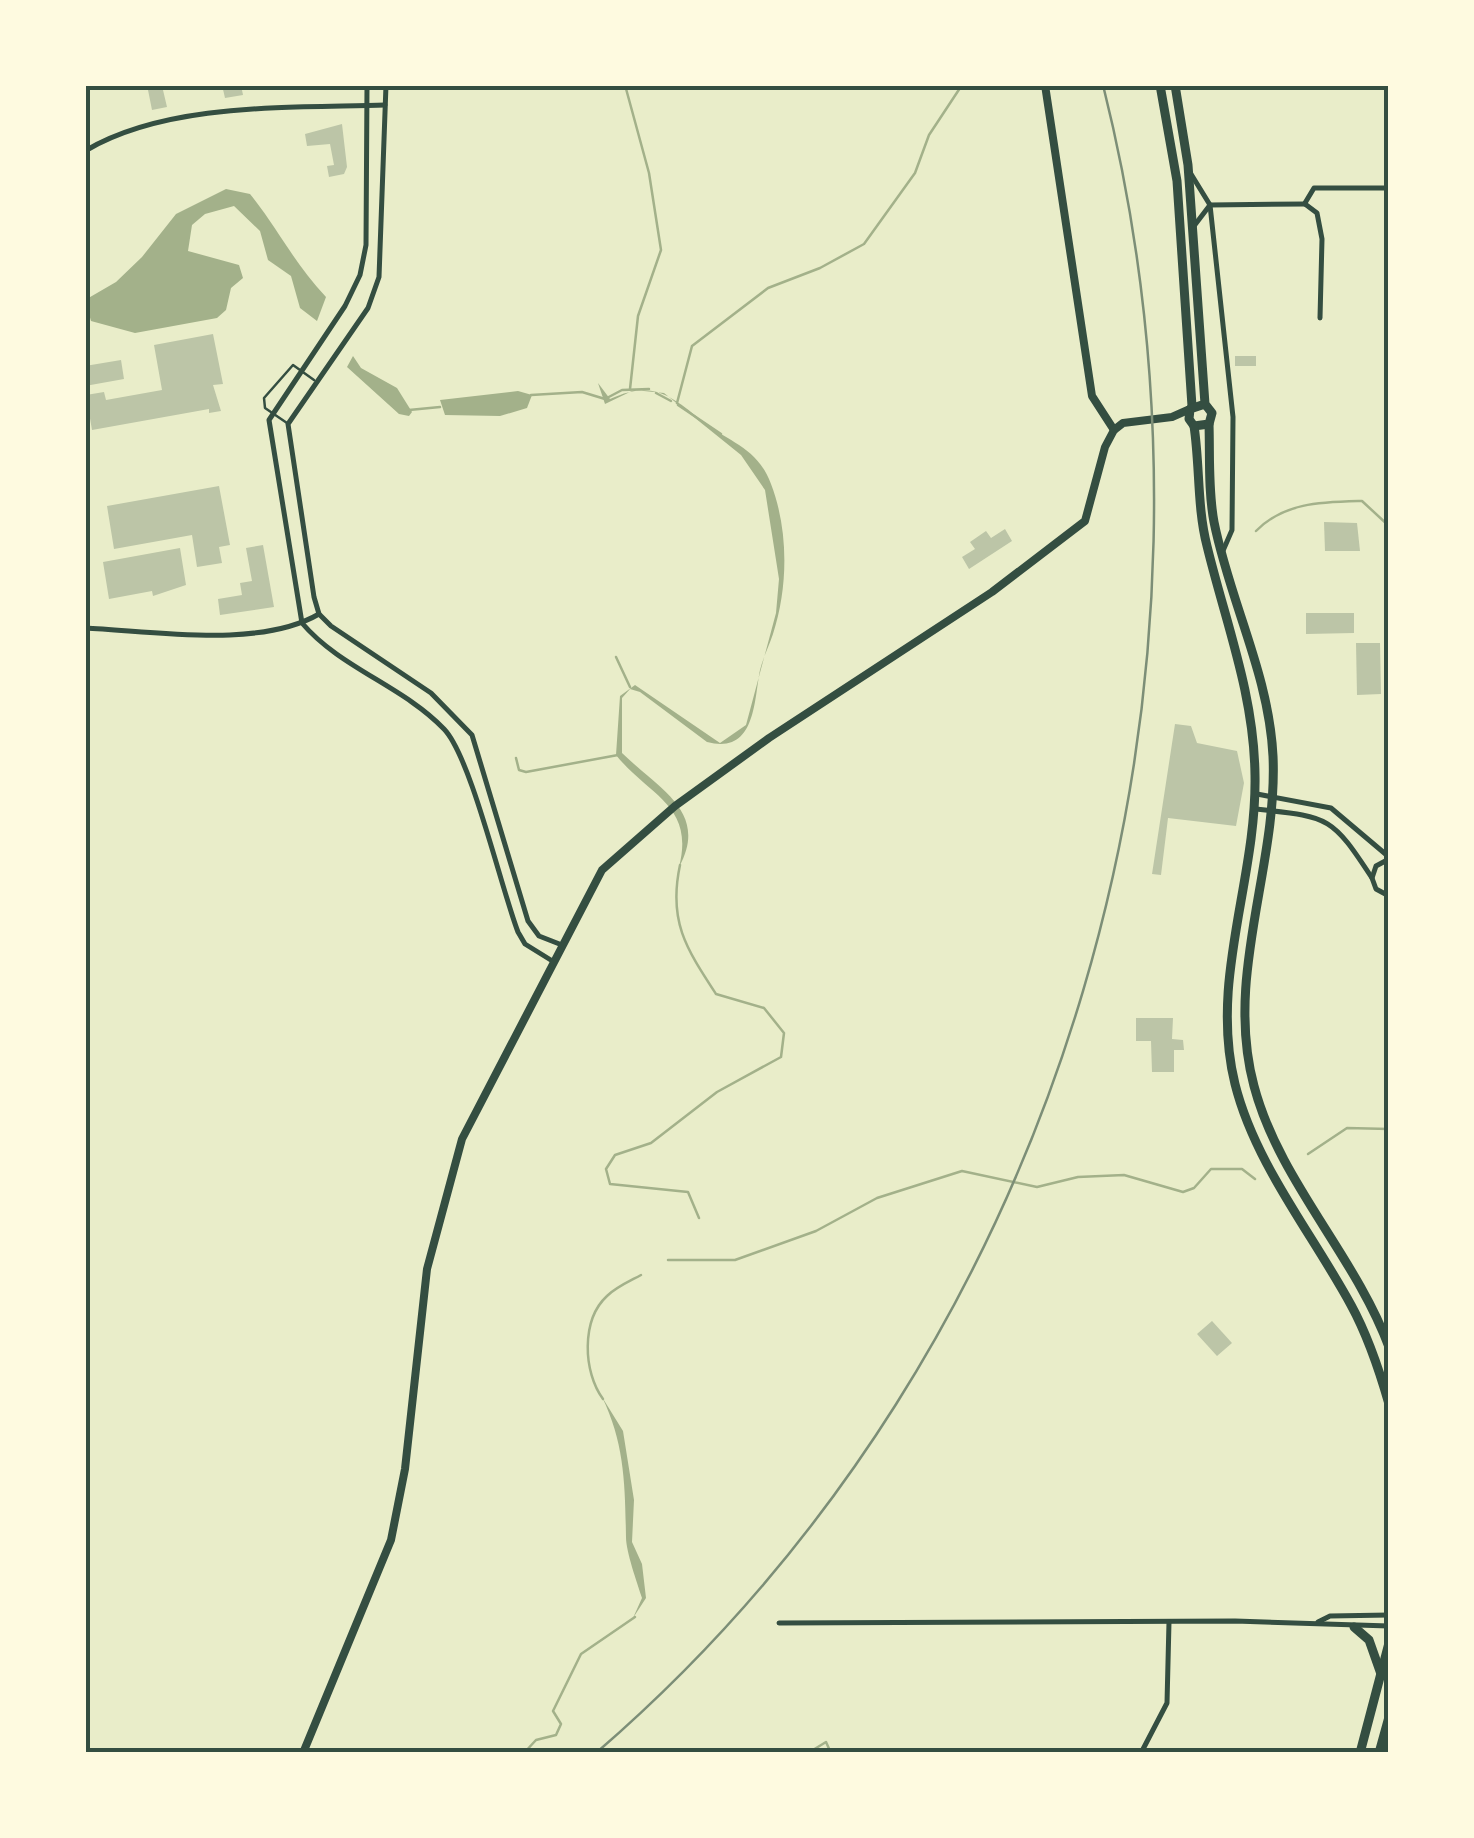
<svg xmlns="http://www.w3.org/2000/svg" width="1474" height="1838" font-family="'Archivo Narrow',sans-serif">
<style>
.water{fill:#a3b18a}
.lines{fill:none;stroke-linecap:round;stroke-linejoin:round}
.stream{stroke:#a3b18a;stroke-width:2.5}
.building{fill:#bcc5a7}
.service{stroke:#344e41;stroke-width:2.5}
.minor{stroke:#344e41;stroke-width:5}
.tertiary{stroke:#344e41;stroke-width:8}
.secondary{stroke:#344e41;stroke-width:8}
.primary{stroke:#344e41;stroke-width:9}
.rail{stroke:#7c8e77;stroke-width:2.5}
.neatline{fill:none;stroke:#344e41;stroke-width:4}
</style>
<rect width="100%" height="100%" fill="#e9edc9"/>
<g class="water">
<path d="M226,189l24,5c28,35 44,69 76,103l-9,24 -17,-13 -9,-32 -23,-16 -8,-29 -26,-25 -29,8 -13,11 -4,26 51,14 4,13 -12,10 -5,22 -9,8 -82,15 -44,-12 -6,-21 31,-18 26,-25 34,-43z"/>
<polygon points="353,356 361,368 397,388 412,412 409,416 399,414 347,367"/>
<path d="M598,383l12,16c40,-18 57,-7 91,21 26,22 56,26 70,64 18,47 17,104 2,150 -4,12 -10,24 -13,36 -6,30 -4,85 -53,72l-67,-50 -10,-3 -8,9v55c38,37 87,59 57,114 16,-62 -30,-71 -63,-112l4,-59 15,-11 85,58 26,-18 30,-112 3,-34 -14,-89 -24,-35 -77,-62 -30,-3 -29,14z"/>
<polygon points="518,391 532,395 527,408 500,416 445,415 440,400"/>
<path d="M602,1397l21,34 11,69 -2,42 10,22 4,34 -13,20 9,-20c-5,-16 -16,-46 -16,-61 -1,-51 -1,-93 -24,-140z"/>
</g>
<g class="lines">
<g class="stream">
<polyline points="625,85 649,173 661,250 638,316 630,389"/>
<polyline points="656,393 671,401"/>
<polyline points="531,395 582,392 605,399 622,390 649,389"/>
<polyline points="677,403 692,346 768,288 820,268 864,244 915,173 929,135 962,85"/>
<polyline points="678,405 721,434"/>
<polyline points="409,410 440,407"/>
<path d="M1256,531c28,-29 67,-29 106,-30l27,25"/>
<polyline points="616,657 630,687"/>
<polyline points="516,758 519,770 526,772 618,755"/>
<path d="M680,865c-12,56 6,83 36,129l48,14 20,25 -3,24 -64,35 -66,51 -36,12 -9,14 4,15 78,8 11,26"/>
<polyline points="1308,1154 1347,1128 1389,1129"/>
<polyline points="668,1260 735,1260 816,1231 877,1198 962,1171 1037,1187 1078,1177 1124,1175 1183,1192 1194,1188 1211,1169 1242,1169 1255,1179"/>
<path d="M603,1399c-20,-27 -22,-79 4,-103 9,-9 23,-15 34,-21"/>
<polyline points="524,1753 536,1740 556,1735 561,1724 553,1711 581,1654 635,1617"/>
<polyline points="808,1753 826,1742 831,1753"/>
</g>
</g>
<g class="building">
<polygon points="147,85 178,85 178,87 163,90 167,107 152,110"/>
<polygon points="222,85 241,85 243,95 225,98"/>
<polygon points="342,124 347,167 344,174 329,177 327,166 334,165 330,144 307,146 305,134"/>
<polygon points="213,334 223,384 213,385 221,411 209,413 209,409 92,430 86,395 104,392 106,400 162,390 154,345"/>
<rect x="1235" y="356" width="21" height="10"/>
<polygon points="121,360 124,379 85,386 85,366"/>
<polygon points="219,486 230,545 219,547 222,563 197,567 192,535 114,549 107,506"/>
<polygon points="1324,522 1357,523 1360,551 1325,551"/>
<polygon points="1005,529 1012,541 969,569 962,557 975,549 970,542 986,531 991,538"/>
<polygon points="263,545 274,607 220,615 218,599 242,595 240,583 252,581 246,548"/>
<polygon points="180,548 186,585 153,596 152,591 109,599 103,562"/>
<polygon points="1306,613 1354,613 1354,633 1306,634"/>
<polygon points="1356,643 1380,643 1381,694 1357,695"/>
<polygon points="1175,724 1191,726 1197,743 1237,751 1244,783 1236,826 1168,818 1161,875 1152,874"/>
<polygon points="1136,1018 1173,1018 1172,1039 1183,1040 1184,1050 1174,1050 1174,1072 1152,1072 1151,1041 1136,1041"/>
<polygon points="1212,1321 1232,1343 1217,1356 1197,1334"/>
</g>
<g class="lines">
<polyline class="service" points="287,423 265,408 264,398 293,365 314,380"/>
<g class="minor">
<path d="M367,85l-1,160 -6,30 -15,31 -76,114 33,203c38,45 101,63 142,106 27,28 57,159 74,203l7,12 29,18"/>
<polyline points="386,85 379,277 368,308 288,424 314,597 319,614 331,626 431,693 472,735 528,921 539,936 562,945"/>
<path d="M85,151c82,-49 207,-43 300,-46"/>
<polyline points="1191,174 1210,205"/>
<polyline points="1305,203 1314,188 1389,188"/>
<polyline points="1305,204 1317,213 1322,239 1320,318"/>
<polyline points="1210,205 1233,417 1232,530 1222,553"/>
<polyline points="1194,226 1210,205 1305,204"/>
<path d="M85,628c68,3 174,21 234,-14"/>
<polyline points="1257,794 1331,808 1389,857"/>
<path d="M1255,809c74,8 76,6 117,69"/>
<polyline points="1389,859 1376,866 1372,878 1376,889 1389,896"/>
<polyline points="1318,1622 1330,1616 1389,1615"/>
<polyline points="779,1623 1235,1621 1389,1626"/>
<polyline points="1141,1753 1167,1703 1169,1622"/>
</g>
<polyline class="tertiary" points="1045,85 1092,396 1114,430"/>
<polyline class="secondary" points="303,1753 391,1540 405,1469 427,1269 462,1139 602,870 675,806 769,738 992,592 1085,521 1105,447 1114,430 1123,423 1172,417 1190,409"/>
<g class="primary">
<polyline points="1160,85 1177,181 1192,406"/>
<polyline points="1175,85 1188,165 1205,404 1212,413 1209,424 1194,426 1189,419 1190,409 1205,404"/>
<path d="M1209,424c1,32 -1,66 5,98 16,80 55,152 59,234 5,111 -49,219 -19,330 25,95 101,169 135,261"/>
<path d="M1194,426c6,40 3,81 13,120 19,78 47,148 48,229 2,105 -46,204 -20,309 20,80 77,149 116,221 17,31 28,64 38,99"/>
<polyline points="1354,1627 1369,1640 1381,1674"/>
<polyline points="1360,1753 1389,1643"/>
<polyline points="1379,1753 1389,1717"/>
</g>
<path class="rail" d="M596,1753c473,-408 657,-1069 507,-1668"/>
</g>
<rect width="1474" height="1838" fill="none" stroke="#fefae0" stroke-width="175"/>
<rect x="88" y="88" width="1298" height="1662" class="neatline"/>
</svg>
